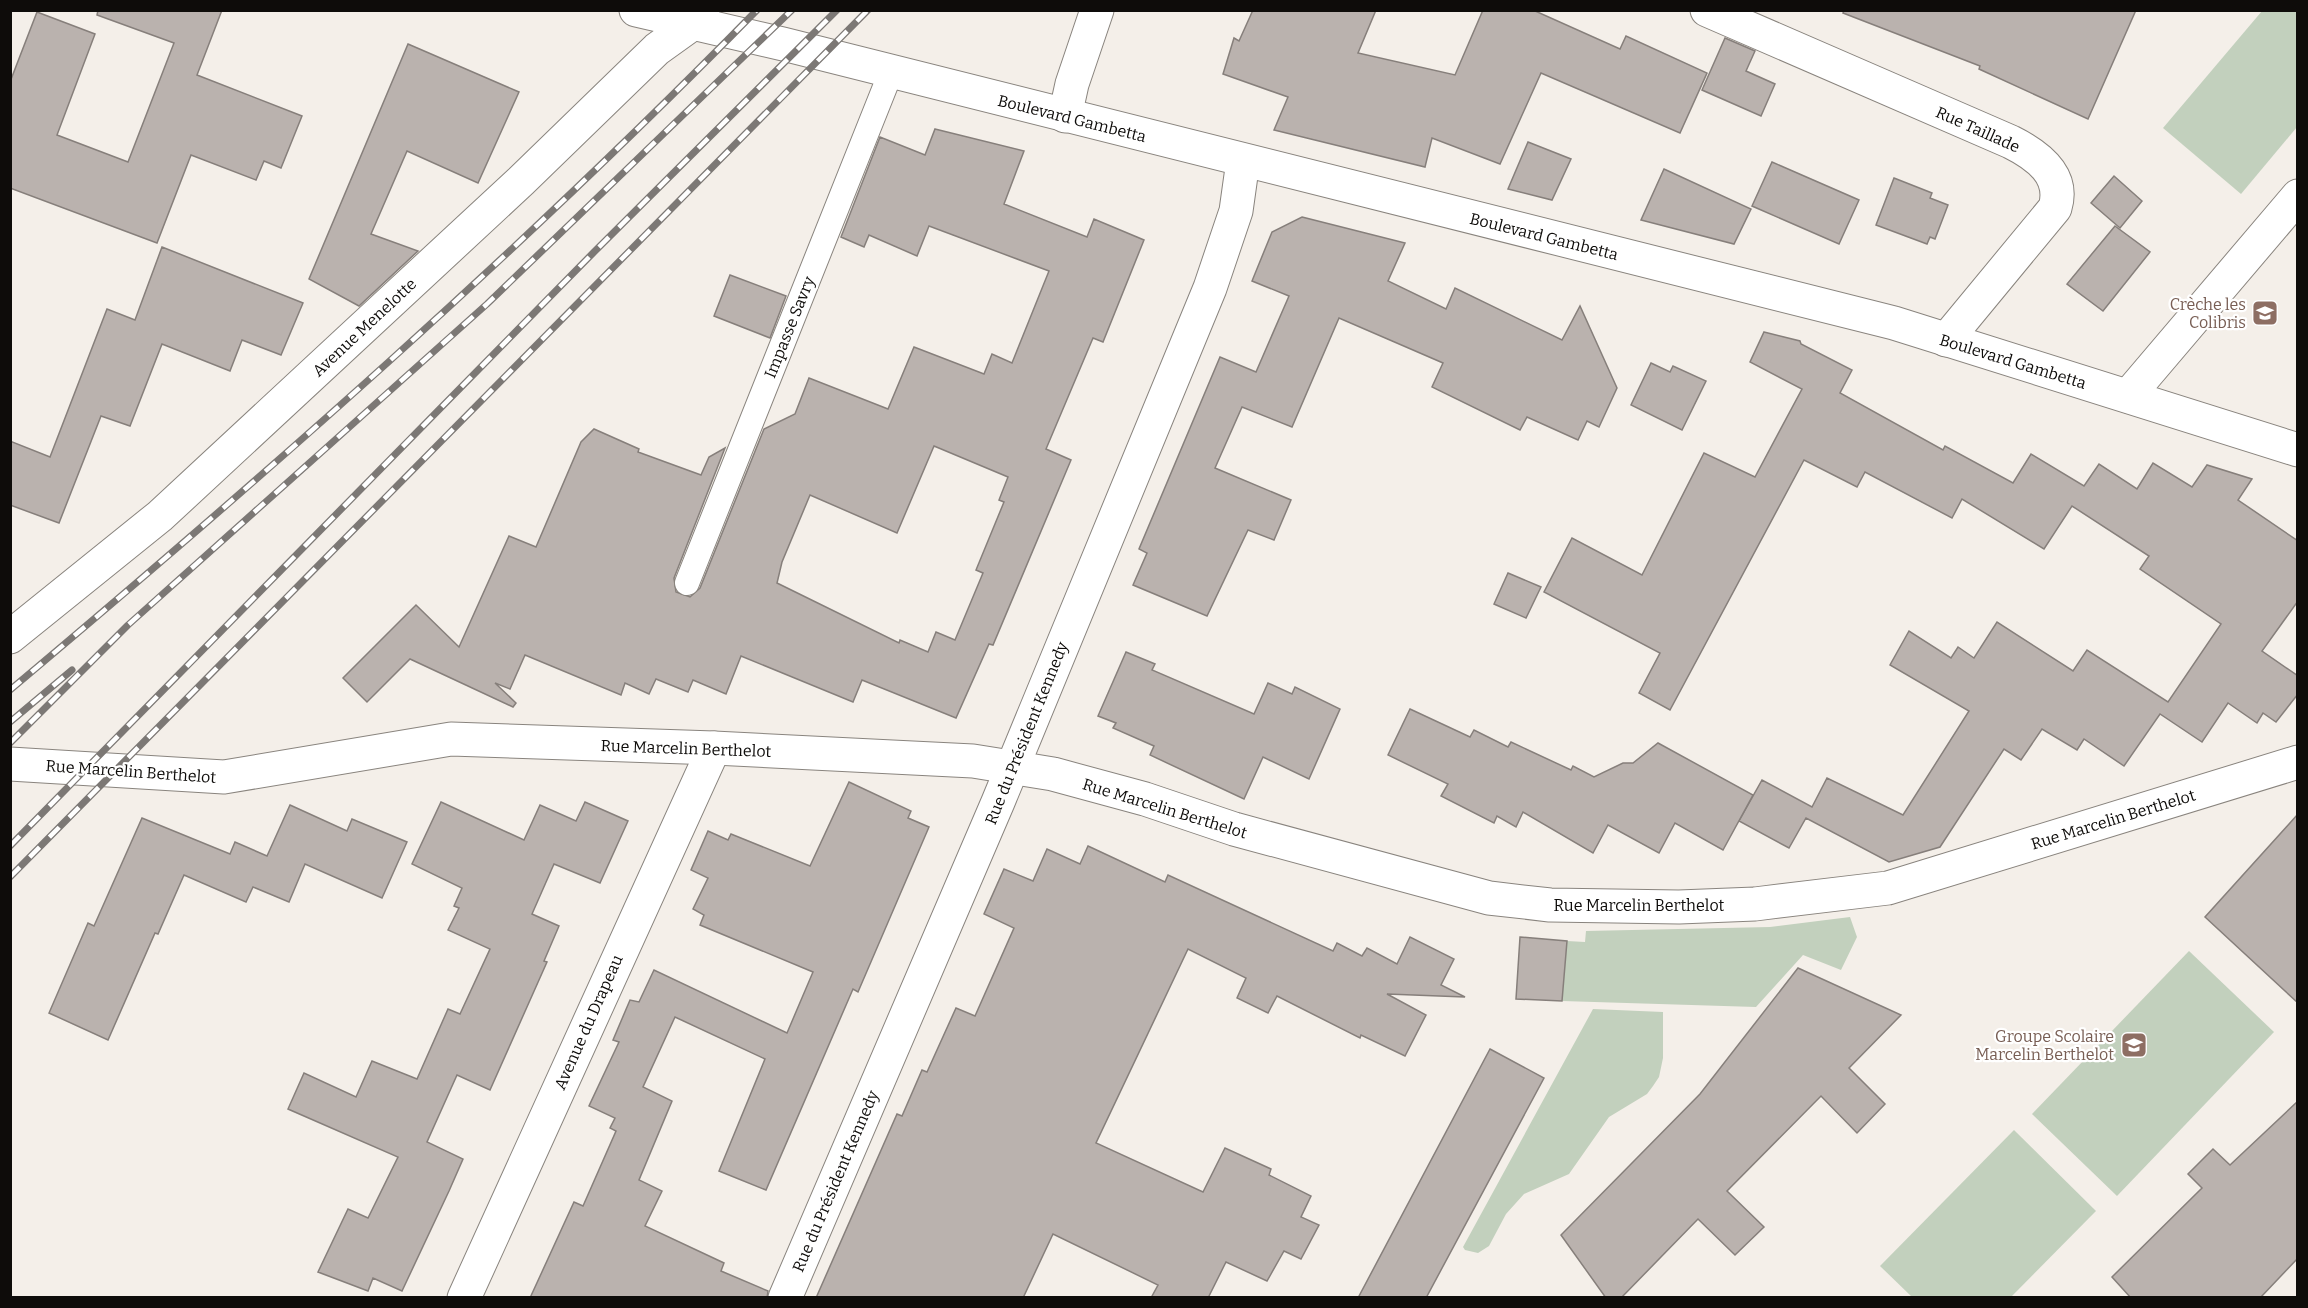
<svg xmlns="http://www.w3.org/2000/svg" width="2308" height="1308" font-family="Bitter,serif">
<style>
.green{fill:#c2d0bd}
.building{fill:#bab2ae;stroke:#867f7b;stroke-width:1.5;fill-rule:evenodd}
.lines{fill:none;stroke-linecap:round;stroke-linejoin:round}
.lane-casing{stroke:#89847e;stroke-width:26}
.street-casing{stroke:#89847e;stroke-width:35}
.lane{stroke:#fff;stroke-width:24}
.street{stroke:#fff;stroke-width:33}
.rail-casing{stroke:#7c7875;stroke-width:7}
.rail{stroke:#fff;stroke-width:4.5;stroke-dasharray:14;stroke-linecap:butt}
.labels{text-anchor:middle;stroke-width:4.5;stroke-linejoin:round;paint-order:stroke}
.street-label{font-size:16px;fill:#0e0c0a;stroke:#fff}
.education-label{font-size:16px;fill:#785e54;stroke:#fff;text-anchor:end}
</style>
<rect width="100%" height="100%" fill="#f4efe9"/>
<g class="green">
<polygon points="2262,11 2297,11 2297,127 2241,194 2163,128"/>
<polygon points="1850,917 1857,937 1841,970 1803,955 1756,1007 1562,1001 1567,941 1585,942 1586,931 1770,927"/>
<polygon points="2189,951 2274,1032 2117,1196 2032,1114"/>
<polygon points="1593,1009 1663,1012 1663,1058 1659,1077 1653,1086 1647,1094 1609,1117 1569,1174 1524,1194 1506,1214 1489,1246 1478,1253 1465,1250 1463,1247"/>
<polygon points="2014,1130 2096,1211 2011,1297 1912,1297 1880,1266"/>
</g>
<g class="building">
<polygon points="98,10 222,10 197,75 302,116 281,168 264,161 256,180 191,155 157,243 10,188 10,82 37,12 95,34 57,135 128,162 174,43 97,15"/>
<polygon points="1253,10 1376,10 1358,53 1455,75 1483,10 1533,10 1620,49 1626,36 1707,73 1680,133 1541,73 1500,164 1432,138 1425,167 1274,130 1288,97 1223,74 1234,38 1239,41"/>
<polygon points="1844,10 2136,10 2088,119 1979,69 1980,66 1843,13"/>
<polygon points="1725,38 1755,51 1746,71 1775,84 1761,116 1702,90"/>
<polygon points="408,44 519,92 478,183 407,151 371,234 418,251 359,306 309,279"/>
<path d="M935,129l89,22 -20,53 83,33 7,-18 50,21 -41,102 -10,-4 -47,111 25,11 -78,185 -4,-1 -33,74 -94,-38 -9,22 -112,-46 -15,38 -33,-14 -5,12 -32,-13 -7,15 -24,-11 -4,12 -96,-40 -15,34 -15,-6 21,20 -3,4 -103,-48 -43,43 -24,-24 73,-73 43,42 50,-111 27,11 45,-105 13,-13 45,20 -1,3 63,23 8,-18 16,-9 -51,130 2,14 14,5 10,-9 64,-159 31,-15 14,-36 79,31 26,-62 70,27 8,-20 20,9 37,-92 -120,-45 -12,30 -48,-21 -5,12 -23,-10 39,-100 45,18zM934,446l74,31 -9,23 5,2 -28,68 7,3 -28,67 -19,-8 -8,20 -28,-12 -1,3 -122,-60 5,-21 28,-67 87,38z"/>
<polygon points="1528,142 1571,159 1552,200 1508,189"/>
<polygon points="1772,162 1859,200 1839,244 1752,206"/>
<polygon points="1664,169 1751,209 1734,244 1641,220"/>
<polygon points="2114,176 2142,201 2120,228 2091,203"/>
<polygon points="1894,178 1932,193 1930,198 1948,205 1935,239 1930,237 1927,244 1876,225"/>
<polygon points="1302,217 1405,243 1388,281 1446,309 1455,288 1562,340 1580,306 1617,388 1599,427 1587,421 1578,440 1527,417 1520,430 1432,387 1443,363 1339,318 1292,427 1242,407 1215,468 1291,500 1274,540 1248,530 1207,616 1133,585 1147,553 1139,549 1220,357 1256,372 1289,296 1252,281 1272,232"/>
<polygon points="2115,226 2150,252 2103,311 2067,284"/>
<polygon points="162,247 303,303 281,355 242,340 230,371 162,344 130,426 101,416 59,523 10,505 10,441 50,457 107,309 135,320"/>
<polygon points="730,275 786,296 770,338 714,316"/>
<polygon points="1764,332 1800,341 1801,344 1852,370 1840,393 1943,450 1945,446 2013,483 2031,454 2084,486 2099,464 2137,489 2153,463 2192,487 2207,465 2252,479 2238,500 2298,541 2298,601 2262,651 2298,676 2298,694 2276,722 2263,713 2257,723 2228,703 2202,742 2160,714 2124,766 2084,739 2077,750 2042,729 2021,760 2004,749 1940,847 1889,862 1806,818 1789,848 1739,821 1762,780 1812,807 1827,778 1903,815 1969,711 1890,665 1909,631 1951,658 1958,647 1974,658 1997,622 2073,671 2087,650 2168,702 2221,624 2140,569 2149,556 2072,506 2044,549 1962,499 1952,518 1865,472 1857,487 1804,460 1670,710 1639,693 1660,653 1544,592 1572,538 1642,575 1704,453 1755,477 1802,389 1750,362"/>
<polygon points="1651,363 1670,372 1673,366 1706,381 1682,430 1631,405"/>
<polygon points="1508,573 1541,587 1526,618 1494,604"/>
<polygon points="1126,652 1155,664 1152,670 1254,714 1268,683 1292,694 1295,687 1340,709 1309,779 1263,757 1244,799 1150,755 1154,746 1113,728 1116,723 1098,716"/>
<polygon points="1410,709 1470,737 1474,730 1508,747 1511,742 1571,770 1573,766 1594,777 1623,763 1633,763 1658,743 1753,795 1723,850 1675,823 1659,853 1608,825 1593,853 1523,812 1516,827 1497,816 1494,823 1441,796 1448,784 1388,755"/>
<polygon points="849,782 911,811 908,818 929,827 858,992 853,989 766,1190 719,1171 765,1059 675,1017 643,1087 672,1101 639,1180 662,1191 645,1226 724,1263 721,1271 768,1291 767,1298 530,1298 574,1202 583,1206 616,1131 610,1128 615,1118 589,1106 619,1042 613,1040 630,1000 639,1002 654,970 787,1033 813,972 700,925 704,915 693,909 708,878 691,870 708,831 728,840 731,834 810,866"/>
<polygon points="441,802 524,840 540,805 576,821 585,802 628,821 600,883 554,864 532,914 559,926 544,961 547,962 490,1090 457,1075 427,1142 463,1159 449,1191 402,1291 373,1278 368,1291 318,1272 348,1209 368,1218 398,1157 288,1109 304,1073 356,1097 372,1061 417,1079 448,1009 460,1014 490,949 448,930 459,908 454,906 462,888 412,864"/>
<polygon points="290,805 347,831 352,819 407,842 382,898 305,864 289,902 253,887 246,902 184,875 158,934 155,933 108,1040 49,1013 88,923 94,926 142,818 230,854 235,842 267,856"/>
<polygon points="2298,814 2298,1003 2205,917"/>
<polygon points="1088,846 1165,882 1168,875 1333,951 1337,943 1362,956 1367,948 1397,964 1410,937 1454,959 1441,985 1465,997 1387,994 1426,1015 1405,1056 1361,1035 1360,1038 1277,996 1268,1013 1237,998 1246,978 1188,949 1096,1143 1203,1192 1225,1148 1271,1169 1269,1175 1311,1196 1301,1217 1319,1225 1301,1259 1284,1251 1267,1281 1226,1262 1208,1298 1151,1298 1158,1285 1053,1234 1023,1298 816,1298 897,1114 902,1116 922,1070 927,1072 956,1008 975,1016 1014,928 984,914 1004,869 1033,881 1047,849 1080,864"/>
<polygon points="1520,937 1567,941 1562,1001 1516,999"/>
<polygon points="1798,968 1901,1015 1849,1068 1885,1104 1857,1133 1821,1096 1727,1191 1764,1227 1735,1255 1698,1219 1621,1298 1606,1298 1561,1235 1700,1094"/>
<polygon points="1490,1049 1544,1078 1426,1298 1358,1298"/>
<polygon points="2298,1101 2298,1258 2260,1298 2131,1298 2112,1277 2202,1188 2188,1174 2213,1149 2230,1165"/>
</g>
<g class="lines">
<defs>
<polyline id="lane" points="687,583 891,72"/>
<g id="street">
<polyline points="636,10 783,44 1894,323 2298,450"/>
<path d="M1707,10l304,132c26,13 54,33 44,66l-109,132"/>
<polyline points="1065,116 1072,84 1097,10"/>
<polyline points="2128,396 2298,196"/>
<polyline points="10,637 160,516 521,181 657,49 703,16"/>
<polyline points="10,764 224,777 451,739 714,748 973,761 1053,774 1145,799 1234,829 1489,898 1550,905 1679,907 1755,904 1888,888 2298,762"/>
<polyline points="464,1298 714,748"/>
<polyline points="785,1298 998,802 1210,288 1236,211 1243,161"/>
</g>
</defs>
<use href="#lane" class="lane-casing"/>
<use href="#street" class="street-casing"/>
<use href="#lane" class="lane"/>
<use href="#street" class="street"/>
<defs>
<g id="rail">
<path d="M10,690c258,-217 511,-439 747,-680"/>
<polyline points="10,722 72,670"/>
<polyline points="10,743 128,625 487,304 792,10"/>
<polyline points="10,846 594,252 837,10"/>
<polyline points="10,877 868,10"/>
</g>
</defs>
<use href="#rail" class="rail-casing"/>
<use href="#rail" class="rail"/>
</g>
<defs>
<symbol id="school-square" viewBox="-11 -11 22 22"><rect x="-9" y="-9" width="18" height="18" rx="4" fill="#8d6e63" stroke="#fff"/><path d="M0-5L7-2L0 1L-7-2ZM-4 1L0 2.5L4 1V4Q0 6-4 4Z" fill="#fff"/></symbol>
</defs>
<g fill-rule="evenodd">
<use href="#school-square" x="2250" y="298" width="30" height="30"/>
<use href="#school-square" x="2119" y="1030" width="30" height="30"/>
</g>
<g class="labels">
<g class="street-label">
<text transform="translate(1072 118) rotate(14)" y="6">Boulevard Gambetta</text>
<text transform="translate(1978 129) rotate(24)" y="6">Rue Taillade</text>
<text transform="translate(1544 236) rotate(14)" y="6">Boulevard Gambetta</text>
<text transform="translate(364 327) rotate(-43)" y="6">Avenue Menelotte</text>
<text transform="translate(789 327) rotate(-68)" y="6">Impasse Savry</text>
<text transform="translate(2013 361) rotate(17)" y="6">Boulevard Gambetta</text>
<text transform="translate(1026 733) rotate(-68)" y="6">Rue du Président Kennedy</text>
<text transform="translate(686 748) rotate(2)" y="6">Rue Marcelin Berthelot</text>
<text transform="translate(131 771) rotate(4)" y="6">Rue Marcelin Berthelot</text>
<text transform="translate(1165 808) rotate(17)" y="6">Rue Marcelin Berthelot</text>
<text transform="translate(2113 819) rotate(-17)" y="6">Rue Marcelin Berthelot</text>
<text x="1639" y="911">Rue Marcelin Berthelot</text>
<text transform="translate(588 1022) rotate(-66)" y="6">Avenue du Drapeau</text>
<text transform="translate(835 1181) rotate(-67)" y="6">Rue du Président Kennedy</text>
</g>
<g class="education-label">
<text x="2246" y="310">Crèche les<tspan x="2246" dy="18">Colibris</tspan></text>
<text x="2114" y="1042">Groupe Scolaire<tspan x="2114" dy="18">Marcelin Berthelot</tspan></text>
</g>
</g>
<rect width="2308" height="1308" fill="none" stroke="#0e0c0a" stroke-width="24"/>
</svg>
